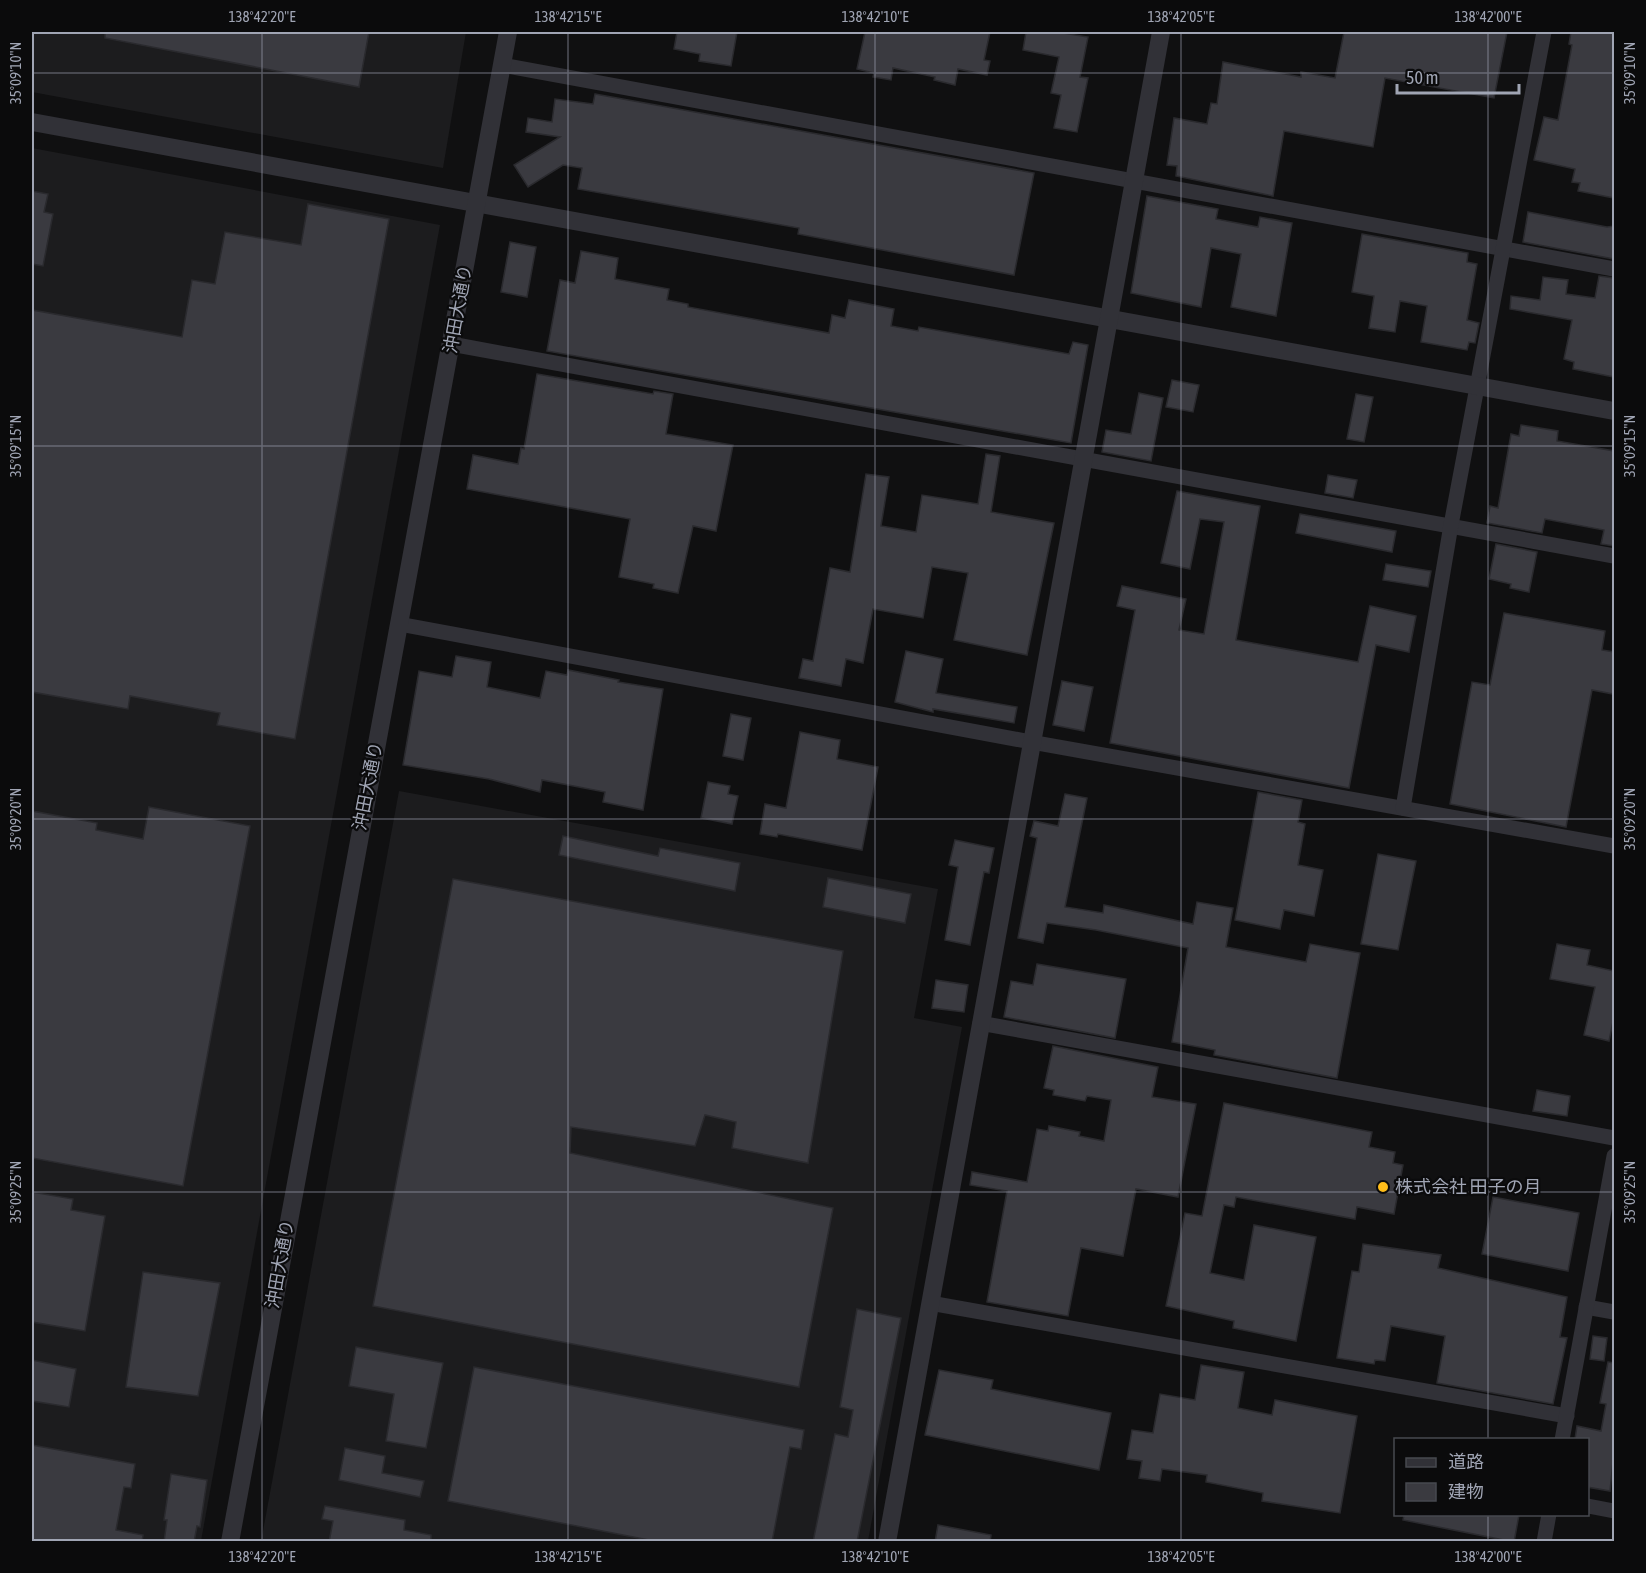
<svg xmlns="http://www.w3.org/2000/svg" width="1646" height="1573" font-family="'Asap Condensed','Noto Sans JP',sans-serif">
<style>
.built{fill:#1c1c1e}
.building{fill:#3a3a40;stroke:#2a2a2e;stroke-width:1.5}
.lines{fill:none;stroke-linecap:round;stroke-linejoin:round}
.minor{stroke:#313137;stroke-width:15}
.tertiary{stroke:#313137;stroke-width:18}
.ticks{fill:none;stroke:#a0a5b4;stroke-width:1.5;stroke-opacity:0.45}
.poi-dot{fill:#ffbd1a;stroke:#0b0b0c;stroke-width:2}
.labels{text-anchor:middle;stroke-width:4.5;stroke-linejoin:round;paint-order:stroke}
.street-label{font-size:18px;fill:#a0a5b4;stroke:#0b0b0c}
.poi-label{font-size:18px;fill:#a0a5b4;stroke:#0b0b0c;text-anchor:start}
.neatline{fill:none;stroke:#a0a5b4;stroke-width:2}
.ticks-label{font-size:15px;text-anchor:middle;fill:#a0a5b4}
</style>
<rect width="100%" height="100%" fill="#101011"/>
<g class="built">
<polygon points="32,32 466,32 443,168 32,92"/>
<polygon points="32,148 440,225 201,1541 32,1541"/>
<polygon points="399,791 938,889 914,1018 962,1027 868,1541 261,1542"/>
</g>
<g class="building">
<polygon points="105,32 369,32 359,87 105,38"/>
<polygon points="677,32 737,32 731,66 699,61 700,54 674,49"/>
<polygon points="865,32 990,32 984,60 990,61 987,75 958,69 955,85 934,80 935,77 893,68 891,80 873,77 874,73 857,69"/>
<polygon points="1026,32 1057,32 1088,37 1080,77 1088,78 1077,132 1054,128 1061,95 1051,93 1059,57 1023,50"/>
<polygon points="1344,32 1507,32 1494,98 1385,78 1373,147 1284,131 1273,196 1176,176 1177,166 1167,165 1174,118 1207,124 1211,103 1217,104 1223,62 1301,77 1301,72 1335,78"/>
<polygon points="1571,32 1614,32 1614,198 1578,191 1580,183 1572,182 1575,169 1534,160 1544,117 1558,120 1572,45 1569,44"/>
<polygon points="595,94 1034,173 1014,275 798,234 799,228 578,189 582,168 563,165 528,187 514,165 560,137 526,132 528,118 552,122 555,99 593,104"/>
<polygon points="32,191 48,194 44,212 53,214 43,266 32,264"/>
<polygon points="1147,196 1218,209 1216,219 1258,227 1260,217 1292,223 1276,316 1231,307 1241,254 1211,248 1201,307 1131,293"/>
<polygon points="308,204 389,219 295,739 217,725 220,713 130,696 128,709 32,692 32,310 182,337 192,280 215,284 225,232 301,245"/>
<polygon points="1528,212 1607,227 1614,226 1614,259 1523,242"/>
<polygon points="1362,234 1468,253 1467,262 1477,264 1467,320 1479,323 1475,343 1469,342 1467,350 1421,342 1427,306 1400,301 1395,332 1369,328 1374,296 1352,292"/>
<polygon points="510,242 536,247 527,297 501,292"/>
<polygon points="581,251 618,258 615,279 669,289 667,300 688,304 688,307 829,333 832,315 845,318 849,300 894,309 891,326 918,331 919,327 1069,354 1073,342 1088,345 1071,443 547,351 560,280 575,283"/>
<polygon points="1599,276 1614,278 1614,377 1573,369 1574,362 1564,359 1572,320 1510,309 1511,296 1540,300 1543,277 1568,280 1566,294 1595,298"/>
<polygon points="537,374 653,394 654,391 673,394 666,434 733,445 716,531 693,526 678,593 653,588 654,584 619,577 630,519 467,489 473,455 518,464 521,448 524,449"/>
<polygon points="1172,380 1199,385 1193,412 1166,407"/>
<polygon points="1139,393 1163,398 1151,461 1102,452 1106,430 1131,434"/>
<polygon points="1356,394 1373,397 1364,442 1347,439"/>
<polygon points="1521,425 1558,431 1557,441 1614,451 1614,546 1601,544 1604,530 1545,519 1542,533 1487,523 1490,506 1498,508 1511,434 1519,436"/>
<polygon points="986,454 1000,456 991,512 1054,523 1027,655 954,640 968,573 932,567 923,618 873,609 863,663 846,659 841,686 799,678 803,659 813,661 830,568 850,572 866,474 889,477 881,526 916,532 922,495 978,504"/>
<polygon points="1328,475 1357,480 1353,498 1325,493"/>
<polygon points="1177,491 1260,506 1236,640 1358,662 1370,606 1416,616 1409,652 1376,645 1349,788 1110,743 1135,610 1117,606 1122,586 1186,599 1179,630 1204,634 1224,522 1200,519 1190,569 1161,563"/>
<polygon points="1300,514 1396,531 1392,552 1296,533"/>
<polygon points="1496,544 1537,552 1529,592 1510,588 1511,584 1489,579"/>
<polygon points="1386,564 1431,571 1428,587 1383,580"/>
<polygon points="1504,613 1605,631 1602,650 1614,652 1613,694 1592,690 1566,827 1450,804 1472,682 1490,685"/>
<polygon points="906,651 943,659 936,693 1017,707 1014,723 933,709 933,712 895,702"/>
<polygon points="456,656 491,662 487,687 540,698 546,671 567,675 568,670 619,680 618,682 663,689 643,810 603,802 605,792 542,780 540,792 489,779 403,765 419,671 452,677"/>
<polygon points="1062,681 1093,687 1084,731 1053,725"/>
<polygon points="731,714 751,718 743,760 723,756"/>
<polygon points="800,732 840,740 837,759 878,767 862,850 778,834 777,837 760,834 765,804 786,808"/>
<polygon points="708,782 730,786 728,794 738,796 732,824 701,818"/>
<polygon points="1258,792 1302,800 1298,822 1305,824 1298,865 1323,870 1314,916 1284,910 1280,929 1235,920"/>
<polygon points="1065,794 1087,798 1065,907 1103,913 1104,905 1193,924 1197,902 1233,908 1226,947 1306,962 1310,944 1360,953 1337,1078 1214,1055 1215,1050 1172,1042 1188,948 1096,930 1047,923 1043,943 1018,938 1037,838 1030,836 1034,821 1058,826"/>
<polygon points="149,807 250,826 183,1186 32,1158 32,811 97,823 96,830 143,839"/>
<polygon points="563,836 658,856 660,848 740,863 735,891 559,855"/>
<polygon points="955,840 994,848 989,873 984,872 970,945 945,940 958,867 949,865"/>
<polygon points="1378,854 1416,861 1398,950 1361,944"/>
<polygon points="828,878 911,894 905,923 823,907"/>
<polygon points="453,879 843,951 808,1163 732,1148 736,1122 705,1115 695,1146 571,1127 570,1153 833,1208 799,1387 373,1306"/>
<polygon points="1557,944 1590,950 1587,965 1614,971 1614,1017 1609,1041 1584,1035 1595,987 1550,979"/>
<polygon points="1037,964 1126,979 1115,1038 1004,1017 1011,981 1033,985"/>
<polygon points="936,980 968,985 964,1012 932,1008"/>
<polygon points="1053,1046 1158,1067 1152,1097 1196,1104 1178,1197 1136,1189 1123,1256 1081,1248 1068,1316 987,1302 1007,1191 970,1185 972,1172 1027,1182 1037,1129 1048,1131 1049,1126 1080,1132 1079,1136 1104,1141 1111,1100 1087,1096 1085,1101 1053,1095 1054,1090 1044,1088"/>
<polygon points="1537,1090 1570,1096 1567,1116 1533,1111"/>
<polygon points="1224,1103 1372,1132 1369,1147 1395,1152 1393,1163 1403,1165 1394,1214 1357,1207 1355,1219 1236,1197 1234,1207 1224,1205 1210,1273 1244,1280 1254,1225 1316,1237 1296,1341 1233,1328 1234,1321 1166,1306 1185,1213 1202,1216"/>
<polygon points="32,1192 73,1199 71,1210 105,1216 85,1331 32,1322"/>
<polygon points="1493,1197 1579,1213 1568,1271 1482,1254"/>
<polygon points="1363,1244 1441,1255 1438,1268 1567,1297 1560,1337 1567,1338 1553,1404 1437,1383 1445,1336 1391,1326 1385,1361 1375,1360 1374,1364 1337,1358 1352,1271 1359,1272"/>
<polygon points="143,1272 220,1283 198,1396 126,1387"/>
<polygon points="857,1309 901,1318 857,1542 813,1542 835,1434 848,1437 853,1410 840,1407"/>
<polygon points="1593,1336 1607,1338 1604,1361 1590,1359"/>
<polygon points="356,1347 443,1363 426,1448 386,1441 394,1394 349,1386"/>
<polygon points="32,1360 76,1369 69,1407 32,1401"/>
<polygon points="1608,1362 1614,1363 1614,1452 1610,1491 1587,1487 1587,1440 1575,1439 1577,1426 1601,1431 1606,1404 1600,1403"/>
<polygon points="1201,1365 1244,1372 1238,1408 1272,1415 1275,1400 1357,1416 1340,1513 1262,1501 1263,1493 1206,1482 1207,1475 1162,1469 1160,1481 1139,1478 1142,1461 1127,1459 1132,1430 1153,1433 1160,1394 1195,1400"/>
<polygon points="474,1367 804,1430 801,1449 790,1447 772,1542 659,1542 448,1501"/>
<polygon points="939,1370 993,1380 991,1389 1111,1413 1099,1470 925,1435"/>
<polygon points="32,1445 135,1464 131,1488 124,1487 116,1530 143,1535 142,1542 32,1542"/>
<polygon points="345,1448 385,1456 382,1473 424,1481 420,1497 339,1480"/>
<polygon points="171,1474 207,1480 200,1527 197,1526 194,1542 164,1542 167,1520 164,1520"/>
<polygon points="325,1506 405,1520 404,1530 431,1535 431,1542 329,1542 333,1521 322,1519"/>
<polygon points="1404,1515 1519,1515 1514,1542 1403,1520"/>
<polygon points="938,1525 991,1535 990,1542 935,1542"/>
</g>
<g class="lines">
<g class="minor">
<polyline points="502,65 1614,269"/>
<polyline points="451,344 1614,556"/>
<polyline points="399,624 1031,742 1614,846"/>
<polyline points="1403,808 1451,525 1544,32"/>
<polyline points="980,1023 1614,1138"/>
<polyline points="930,1303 1567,1416"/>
<polyline points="1586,1307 1614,1312"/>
<polyline points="1562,1440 1614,1156"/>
<polyline points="1588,1506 1614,1511"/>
<polyline points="1544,1542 1549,1514"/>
</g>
<g class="tertiary">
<polyline points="32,122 1614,411"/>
<polyline points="230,1542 508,32"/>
<polyline points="887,1542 1161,32"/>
</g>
</g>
<path class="ticks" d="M262,32v1510M568,32v1510M875,32v1510M1181,32v1510M1488,32v1408M32,73h1582M32,446h1582M32,819h1582M32,1192h1582M1488,1514v28"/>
<circle class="poi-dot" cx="1383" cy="1187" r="6"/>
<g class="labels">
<g class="street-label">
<text transform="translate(458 309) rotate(-80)" y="6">沖田大通り</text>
<text transform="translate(368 786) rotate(-79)" y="6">沖田大通り</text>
<text transform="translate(280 1264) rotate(-80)" y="6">沖田大通り</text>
</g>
<g class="poi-label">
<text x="1395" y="1193">株式会社 田子の月</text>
</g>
</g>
<rect width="1646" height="1573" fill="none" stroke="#0b0b0c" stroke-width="66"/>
<rect x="1394" y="1438" width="195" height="78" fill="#0b0b0c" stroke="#47494f" stroke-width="1.5"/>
<rect x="1406" y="1458" width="30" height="9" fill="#313137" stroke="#47494f" stroke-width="1.5"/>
<text x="1448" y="1468" font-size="18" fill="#a0a5b4">道路</text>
<rect x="1406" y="1483" width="30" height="18" fill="#3a3a40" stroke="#47494f" stroke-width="1.5"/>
<text x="1448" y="1498" font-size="18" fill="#a0a5b4">建物</text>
<path d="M1397 84v9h122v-9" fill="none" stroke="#a0a5b4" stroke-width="3"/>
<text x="1406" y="84" font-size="18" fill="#a0a5b4" stroke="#0b0b0c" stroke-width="4.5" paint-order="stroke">50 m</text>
<rect x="33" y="33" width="1580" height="1507" class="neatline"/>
<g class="ticks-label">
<text x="262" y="22">138°42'20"E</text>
<text x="568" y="22">138°42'15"E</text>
<text x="875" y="22">138°42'10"E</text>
<text x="1181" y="22">138°42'05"E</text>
<text x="1488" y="22">138°42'00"E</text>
<text transform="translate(1630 73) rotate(-90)" y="5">35°09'10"N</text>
<text transform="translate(16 73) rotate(-90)" y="5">35°09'10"N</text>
<text transform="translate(1630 446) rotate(-90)" y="5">35°09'15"N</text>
<text transform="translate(16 446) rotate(-90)" y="5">35°09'15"N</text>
<text transform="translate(1630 819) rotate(-90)" y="5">35°09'20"N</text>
<text transform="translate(16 819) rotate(-90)" y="5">35°09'20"N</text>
<text transform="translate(1630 1192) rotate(-90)" y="5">35°09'25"N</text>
<text transform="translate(16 1192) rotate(-90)" y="5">35°09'25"N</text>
<text x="262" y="1562">138°42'20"E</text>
<text x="568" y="1562">138°42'15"E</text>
<text x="875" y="1562">138°42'10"E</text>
<text x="1181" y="1562">138°42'05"E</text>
<text x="1488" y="1562">138°42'00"E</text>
</g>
</svg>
